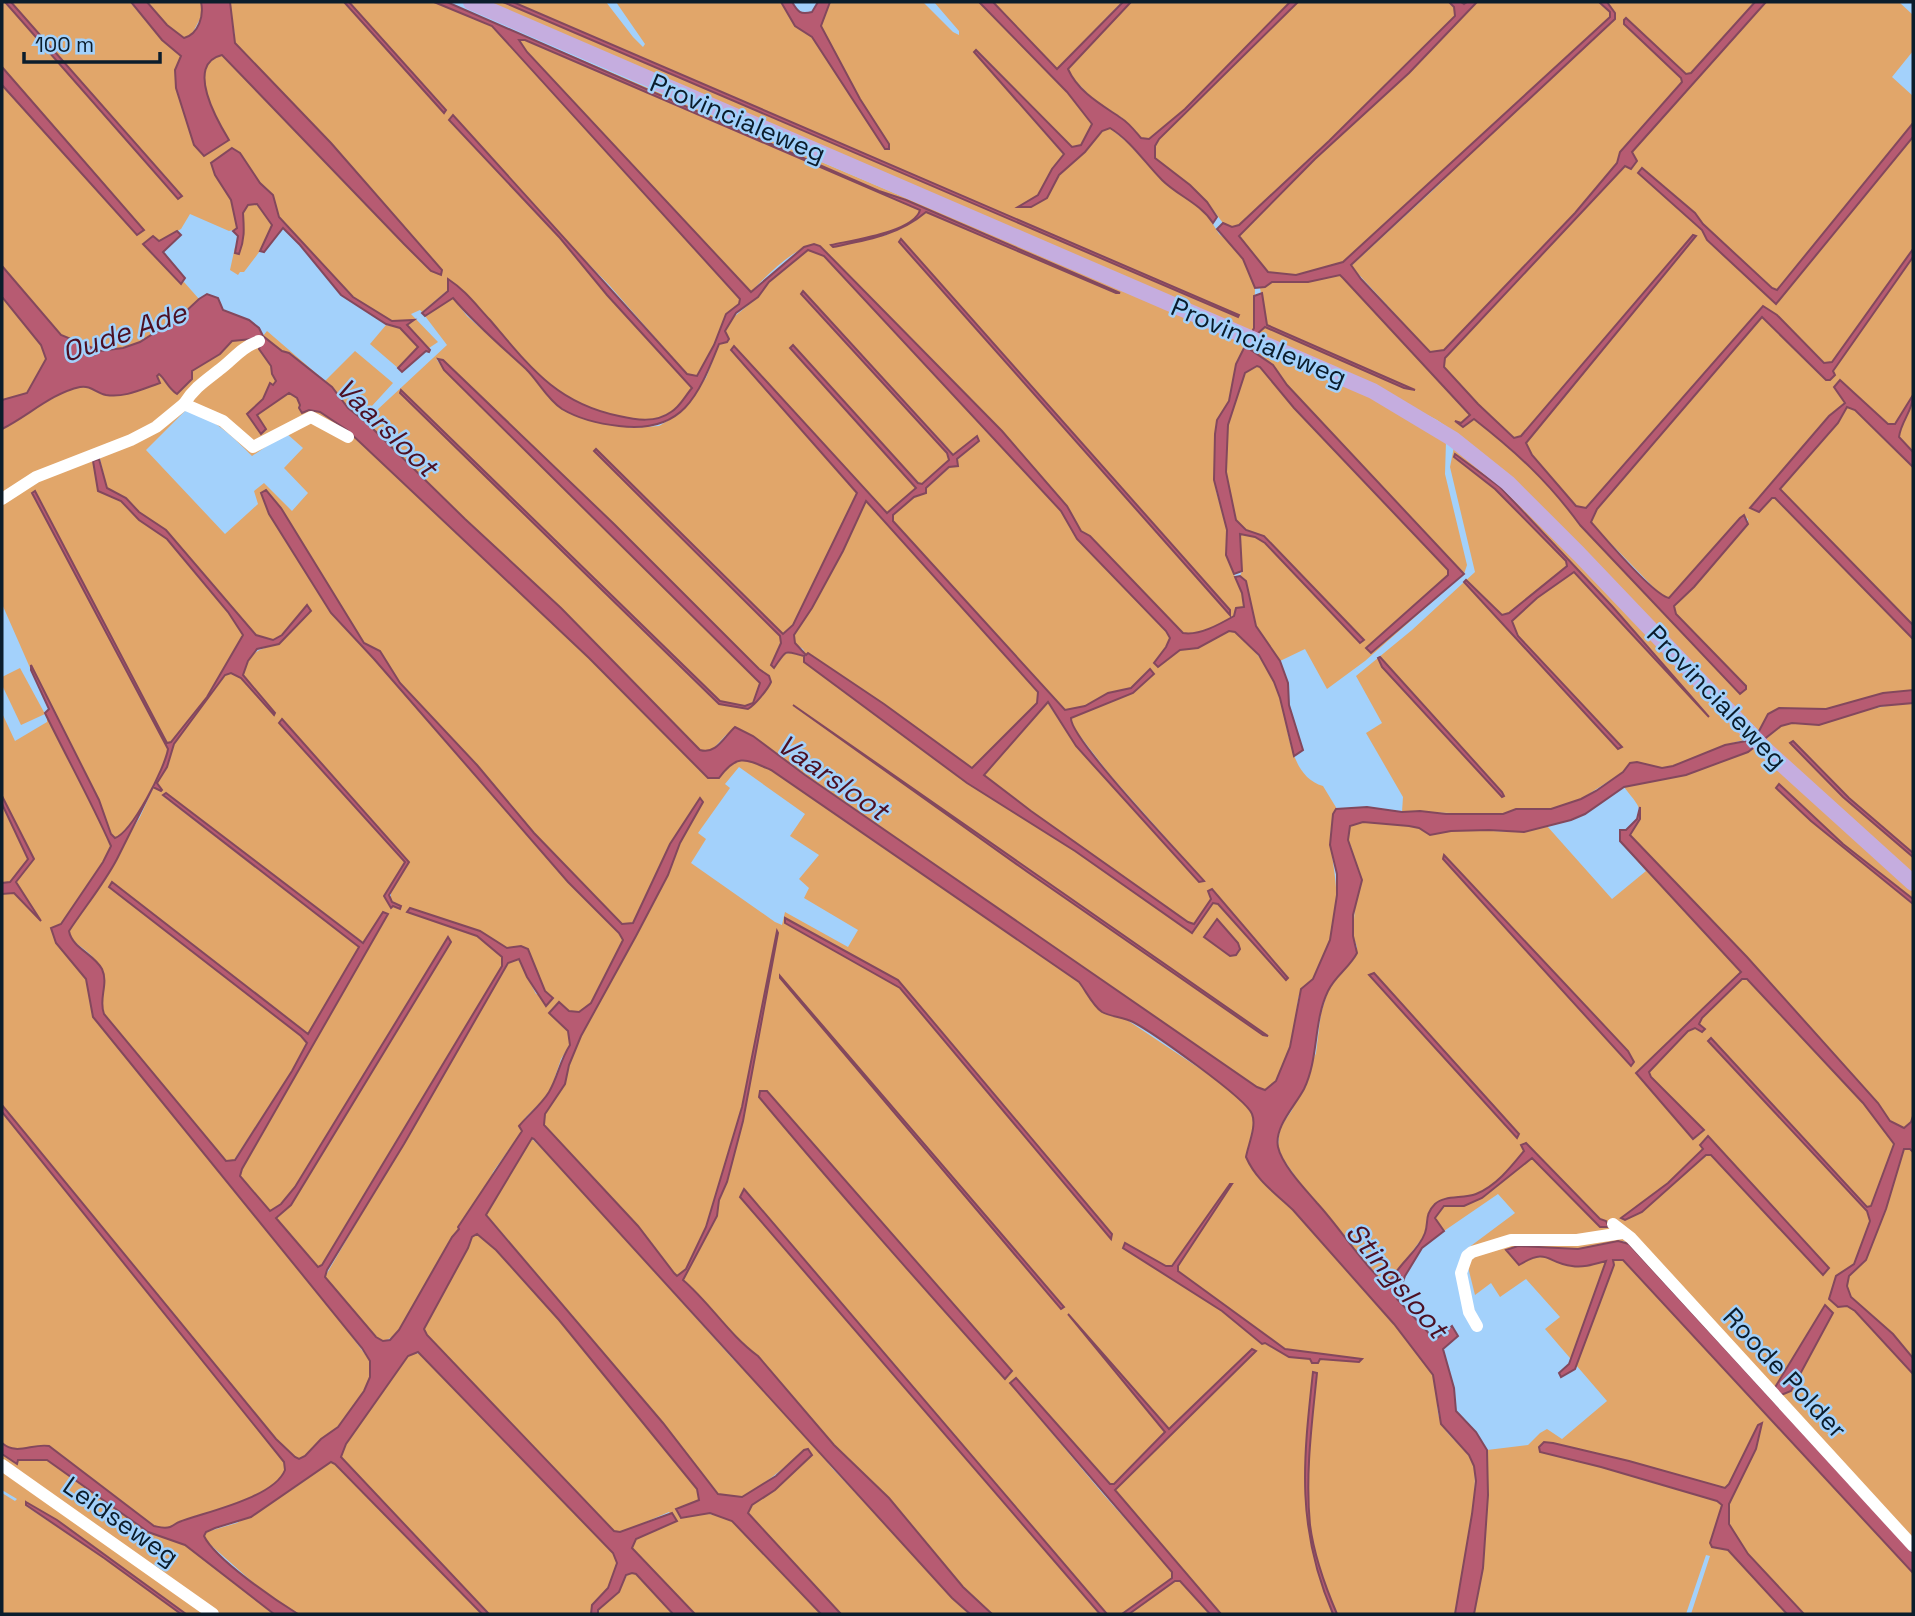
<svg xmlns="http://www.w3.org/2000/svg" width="1915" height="1616" font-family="'Space Grotesk',sans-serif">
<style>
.green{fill:#e1a66a;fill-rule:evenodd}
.water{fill:#b75b72;stroke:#83485d;stroke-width:2;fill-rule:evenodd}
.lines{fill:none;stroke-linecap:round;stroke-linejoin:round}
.minor{stroke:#fff;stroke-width:12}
.major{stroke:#c5addf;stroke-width:16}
.labels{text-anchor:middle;stroke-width:5;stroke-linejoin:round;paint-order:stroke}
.street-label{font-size:26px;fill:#0b1d2c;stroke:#a3d1fb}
.water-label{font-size:28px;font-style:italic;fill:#4c1023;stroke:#a3d1fb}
</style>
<rect width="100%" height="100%" fill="#a3d1fb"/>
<g class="green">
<path d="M2,2h3l173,196 3,-2 -170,-194h119l32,38 19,16 -6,14 1,18 18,57 10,11 24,-16c-10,-19 -44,-76 -6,-85l209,216 -100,-128 -96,-100c1,-14 -6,-27 -5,-41h114l100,111 2,-3 -97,-108h85l58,24 248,272 -1,6 -13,10 -12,31 -17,32 -10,-3 -77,-88 -161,-166 111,118 47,57 85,93 -18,23 -19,8 -18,1 -28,-6 -28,-9 -20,-10 -38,-35 -75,-80v10l-26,22 -2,-2 -9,4 27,28 -9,6 -22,-23 6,-4h-21l-39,-24 -74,-80 -6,-22 -13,-12 -20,-30 -25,22 16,25 6,29 -8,2 -39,-17 -9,15 -22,12 -7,-5 29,48 3,-2 15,17c-13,13 -25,21 -40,30 -7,4 -12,9 -19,13 -26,14 -55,9 -79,-7l-59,-69v-181l135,150 7,-5 -142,-163z"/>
<polygon points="147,2 201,2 203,13 192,34 184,38 167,25"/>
<polygon points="476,2 606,2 633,37 643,47 645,44 616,2 781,2 795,26 812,37 885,149 889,149 890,147 860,99 821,26 830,2 923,2 953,32 959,35 959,31 934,2 979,2 1067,92 1092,124 1081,145 1072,147 977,50 974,52 1064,155 1052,169 1038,195 1019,207 1031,207 1047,198 1059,175 1085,152 1102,130 1110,128 1128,143 1162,180 1206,213 1219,234 1233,245 1243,259 1255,288 1254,328 1251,334"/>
<polygon points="993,2 1122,2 1057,69"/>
<path d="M1130,2h769l14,13v36l-21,26 21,19v27l-136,167 -5,-2 -69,-64 -8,-11 -53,-45 -4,5 64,57 5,10 69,64 137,-167v315l-60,-61 -19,-4 12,16 -17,13 -79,92 25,-10 138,141v51l-30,3 -57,16 -39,-1 -19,6 -9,17 -190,-194 -122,-110 -10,-7 -46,-24 -134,-62 10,-10 -7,-36 12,-6h36l32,-7 15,13 115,127 54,44 38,41 18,25 160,168 6,-7 -70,-72 -2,-8 20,-19 54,-62v-6l-4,-3 -4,2 -71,80 -7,-2 -76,-78 -54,-63 -54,-51 -127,-138 93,-86 -5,-5 -96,87 -47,13 -28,-3 -36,-44 -9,-5 -16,-21 -52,-44 -33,-40 -29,-19 -23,-24 -2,-6zM1777,315l57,57 -4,8h-4l-64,-64z"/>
<path d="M521,34l725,309 -17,58 -12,19 -3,48 2,23 11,39 -1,25 16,38 3,14c-14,12 -43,30 -62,27l-93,-98 -9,-5 -14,-25 -65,-75 -148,-151 -40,-36c-24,7 -46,30 -63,48l-224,-240 -8,-13 6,1 395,170c-4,13 -23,18 -36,23v3l31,-15 11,-9 190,81 2,-1 -212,-92 -27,-9z"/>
<path d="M253,203l8,5 12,17 -13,26 -16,21h-4l-2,3 -8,-5 5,-23v6c7,-17 10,-21 8,-40l5,-8z"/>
<path d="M808,250l16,6 238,255 15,28 89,92 7,14 7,5c7,-1 14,-1 21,-4 9,-4 19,-13 29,-15 7,-1 12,8 17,12 15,15 27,34 33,55 9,28 8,78 43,88l14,23c-15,24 2,65 -1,94 -1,22 -10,60 -24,77 -3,4 -9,6 -11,11 -4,7 -4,19 -5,27 -3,21 -12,60 -30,73l-9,-4 -452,-312 -63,-45 -16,5 -15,16h-11l-139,-143 -96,-89 -98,-96 3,-1 6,-11 71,-66 -22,-29 28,-18 14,18 62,56 32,36 71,20 27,-2 20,-12 27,-36 13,-34 8,-2 -2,-11 4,-10 29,-24 11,-15zM803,291l151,164 23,-18 1,4 -52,48v4l-12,4 -21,18v6l172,190 20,-5 23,-13 23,-5 18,-19 -16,24 -62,25 -1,5 40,52 94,106h-5l-123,-135 -29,-44 -64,72 48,37 157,111 6,2 17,-25 1,-10 74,91 -68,-76 -5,-2 -21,30 -117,-81 -108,-68 -163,-121 1,-5c-20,-6 -19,-7 -31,11l7,-25 -1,-7 -186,-185 2,-2 187,185 10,-9 64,-132 -126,-143 2,-3 154,166 29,-24 -9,-13 15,8 27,-24 -2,-7 -145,-159zM437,360h6l171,164 145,145 10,7 -7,17 -10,14 -34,-3 -318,-311 2,-2 318,310 25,5 8,-3 8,-20 -317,-313z"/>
<polygon points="2,297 41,345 46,359 27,393 2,400"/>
<polygon points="386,325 400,328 419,347 398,368 370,344"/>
<polygon points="267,331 325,381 355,351 393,383 371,407 358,416 348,408 331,387 289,353 282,351 263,336"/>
<path d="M239,339l22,2 -2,8 12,17 1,8 4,7 -3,4 -3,-1 -7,15 -15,15 13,19 5,-4 -9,-14 32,-22 8,5 3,7 9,5 11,2 27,18 242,228 119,120h11c18,-25 27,-19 52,-8l308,212 9,12 132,88 28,25 4,7 2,8 -8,35 10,16 37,37 114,129c7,13 19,23 25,35 8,14 2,33 9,48 6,16 26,25 32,42 8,24 -12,122 -18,150h-118c-12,-27 -23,-58 -27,-88 -5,-51 2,-102 7,-153l-4,-1c-10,89 -16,158 20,242h-112l-106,-124 141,-139 -4,-2 -83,80 -100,-114 96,117 -51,52h-4l-94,-106 -6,5 93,111 107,120h-218l-29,-27 -74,-89 -55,-53 -76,-89 -11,-8 -64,-68 34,-64 2,-16 8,-18 16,-61 34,-189 -35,175 -36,120 -20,42 -9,7 -3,-3 -36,-47 -94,-101 1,-11 20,-30 4,-19 12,-29 55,-100 32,-61 12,-32 23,-41 -4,-3 -29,45 -37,79 -11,1 -88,-91 -57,-68 -77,-82 -20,-32 -16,-8 -83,-135 -16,-18 4,24 62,99 43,46 194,223 51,51 4,7 -32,63 -12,10 -10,-1 -10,-10 -10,11 19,18 2,14 -9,14 -10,30 -10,13 -16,16 -3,13 -29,41 -22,65 6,-3 7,3 75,83 138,169 2,11 -22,9c19,5 38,3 55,12l89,93h-126l-63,-66 4,-9 41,-18 -8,-9 -49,21 -6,-2 -187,-196 -3,-6 44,-81c-16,17 -36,33 -51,52 -10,13 -15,37 -34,41l-7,-4 -54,-64 4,2 182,-312 10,-4 18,35 16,4 -7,-7 -17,-42 -7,-3 -14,2 -27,-17 -70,-22 -3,2 70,25 25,21v9l-180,299 -4,3 -42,-50 173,-280 -154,249 -14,17 -11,7 -30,-35 1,-7 146,-255 -4,-2 -19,31 -198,-149 -3,2 196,151 -51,87 -195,-151 188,153 6,7 -15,28 -58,89 -8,1 -122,-147c-6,-15 -1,-42 -10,-55 -7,-11 -22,-14 -25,-28l48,-71 6,-15 17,-28 14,-31 13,-19 7,-23 51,-69 6,-2 10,5 33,37 -32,-39c9,-24 13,-26 37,-32l28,-38 -25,29 -9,5 -17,-5 -90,-105 -27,-18 -13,-14 -19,-10 -7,-29 -2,32 23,10 18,19 28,18 61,74 15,23 -36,62 -36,45 -4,1 -132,-251 -2,1 135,256c-3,18 -36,82 -52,89l-5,-4 -12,-34 -67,-133 -1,3 -29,-66v-175c26,-13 50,-35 78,-42 11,-2 16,6 26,7 19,3 37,-5 54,-11l-3,-7 2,-2 13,17 20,-20 28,-17 12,-13zM186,410c28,8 46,26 66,46l34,-23 17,15 -19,20 24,25 -16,18 -28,-28 -10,8 4,13 -33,30 -79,-84zM282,720l127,142 -18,28v18l-7,-12 21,-34 -126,-139zM739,767l66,47 -15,22 29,19 -20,24 10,9 -5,10 54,32 -10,17 -63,-35 -3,13 -7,-3 -84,-59 15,-24 -8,-6 32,-45 -5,-4zM767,1092l245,279 -7,8 -73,-82zM1232,1184l-55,82 1,5 107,78 76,11 -3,2 -69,-5 -31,-18 -36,-28 -97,-67 41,22h6z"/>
<polygon points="1253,348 1386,404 1446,441 1445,474 1467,565 1464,574 1287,385 1273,365 1250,351"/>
<polygon points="1254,367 1260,367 1294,408 1457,580 1365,661 1327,689 1305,649 1280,661 1256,626 1246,582 1240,576 1242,571 1240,534 1255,537 1265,542 1360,643 1264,536 1246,530 1236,520 1226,472 1228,425 1245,373"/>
<polygon points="1847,407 1855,410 1913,467 1913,625 1780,489 1838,423"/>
<polygon points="1454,447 1524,508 1751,738 1725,745 1673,766 1662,768 1637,762 1630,763 1623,772 1581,799 1551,809 1516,809 1503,814 1402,812 1403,797 1366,733 1382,723 1356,676 1412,630 1475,572 1450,467"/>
<polygon points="865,500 1038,692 1037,703 972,768 884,704 809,654 806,655 803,649 794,643 794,635 812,608 843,551"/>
<polygon points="20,668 45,714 21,725 2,685 2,677"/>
<path d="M1900,703h13v150l-64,-55 -56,-57 50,56 70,60v42l-70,-55 -64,-60 -3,4 35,33 102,83v649l-289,-312 -46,8 -60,-3 -12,4 23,9 18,-3 22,10 54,-7 290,314v41h-109l-56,-60 -19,-30v-20l27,-55 5,-26 -32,61 -4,4 -96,-27 -76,-18 -9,-1 -4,10 61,15 116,34 5,4 -12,38 2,4 16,3 59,64h-96l19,-58 -4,-1 -20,59h-212c14,-53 11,-109 13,-164l41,-5 12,-12 7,-4 15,10 45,-38 -62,-72 15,-12 -34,-38 -26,18 -9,-14 -16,12 -11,-44 51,-38 -17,-19 -54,37 -5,-6 -13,8 -33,44 -4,4h-7l-74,-86 -26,-38 -4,-11 2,-18 12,-18 24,-57 5,-40 7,-22 11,-18 15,-14 3,-12 -4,-11 2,-32 -3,-55 -4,-9 2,-14 13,-4 46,4 10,2 11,7c38,-12 79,4 117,-9l65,73 34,-28 -26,-30v-11l10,5c16,-25 11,-26 -6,-48l62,-12 43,-16 19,-7 33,-26 11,-3 27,1 38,-12z"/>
<path d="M2,713l13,28 32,-19v-5c21,44 45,85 64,129l-8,16 -42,62 -10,5 4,10 31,40 7,38 242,297 35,47v16l-6,14 -26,36 -17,12 -16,18 -6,2 -4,-2 -19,-18 -274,-334v-211l12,-1 24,24 -22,-35 17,-23 -31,-63z"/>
<polygon points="2,804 28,859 10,882 2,883"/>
<path d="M2,1112l282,350 1,8c-11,28 -80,42 -106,52 -3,1 -6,4 -9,5 -6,2 -11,0 -16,-1l-110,-81c-15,1 -29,10 -42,-2z"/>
<path d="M531,1138l24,23 177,197 67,69 33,41 138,146h-129l-93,-101 4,-8 23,-15 36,-38 -3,-3c-23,16 -41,35 -66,48l-24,-3 -55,-71 -177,-209z"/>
<polygon points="414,1352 423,1356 613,1553 617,1563 608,1588 592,1606 619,1592 627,1575 632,1573 636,1574 673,1614 489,1614 340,1457 346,1444 408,1356"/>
<polygon points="2,1454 17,1464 18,1460 47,1460 148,1532 185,1545 274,1614 186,1614 57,1520 26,1506 104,1558 181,1614 2,1614 2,1493 15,1501 17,1499 2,1490"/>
<polygon points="330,1462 335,1464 482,1614 298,1614 267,1595 204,1539 206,1532 237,1523 293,1489"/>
</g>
<g class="water">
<polygon points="5,2 11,2 182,196 178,199"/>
<path d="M131,2h16l20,23 17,13c15,-4 20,-23 17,-36h29l5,41 96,100 111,127 -1,5 -10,-4 -27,-27 -182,-189c-38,9 -4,67 7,85l-25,16 -10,-11 -18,-57 -1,-18 6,-14 -19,-16z"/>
<polygon points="344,2 349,2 446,110 444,113"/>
<path d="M434,2h13l432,189 27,9 214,93h-4l-190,-81c-27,23 -59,28 -93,35l-2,-2c22,-5 83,-13 89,-35l-395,-170h-6l8,12 224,240 53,-45 10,-3 6,2 182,185 65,75 14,25 9,5 93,97c16,3 37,-9 51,-17l2,-8 8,-1 -2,-14 -7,-16 5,-1 6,5 10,45 24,35 8,22 1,22 14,45 -9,6 -14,-58 -6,-16 -15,-27 -24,-23 -6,-1 -31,17 -18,2 -22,17 -4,-4 12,-16 4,-9 -4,-7 -89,-92 -16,-28 -237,-255 -16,-6 -39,32 -11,15 -22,16 -11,18 4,8 -2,3 -8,2c-21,52 -36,90 -100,82 -19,-2 -40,-7 -57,-17 -15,-10 -23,-27 -36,-40 -25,-23 -51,-45 -73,-71l-28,18 -3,-3 26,-22v-12c17,11 28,26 42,41 40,47 66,83 129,96 17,4 37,7 52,-4 9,-5 14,-16 21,-24l-85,-93 -47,-57 -111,-118 4,-5 234,259 10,2 17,-31 12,-31 13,-10 1,-5 -248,-273z"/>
<polygon points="503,2 513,2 1239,315 1238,317"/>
<path d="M781,2h11c6,10 8,13 20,10l6,-10h12l-9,24 39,73 29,45v5h-4l-73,-112 -17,-11z"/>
<path d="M979,2h14l64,67 66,-67h8l-63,67c10,23 34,36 53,49 8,5 14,13 20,20l8,1 36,-30 105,-107h8l-139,137 -4,7v12l35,27 17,17 10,15 -4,6c-13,-20 -35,-27 -51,-43 -17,-17 -31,-39 -52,-52l-8,3 -17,21 -26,23 -12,23 -16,9h-13l20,-12 14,-26 12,-15 -90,-102 2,-2 96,97 9,-2 11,-21 -25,-32z"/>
<path d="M1449,2h12l3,2 3,-2h10l-68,71 -94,86 -76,77 29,36 28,3 47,-13 267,-245v-5l-11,-10h8l8,11v6l-264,246 10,14 69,73 14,-2 131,-137 42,-50 3,-11 62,-70 -1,-4 -57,-54v-4l2,-2 60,56 5,-1 64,-71h11l-134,150 5,9 -6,8 -6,-3 -180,192 -1,9 34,37 36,34 7,-2 172,-201 3,1 -170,207 6,12 44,51 10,2 177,-202 14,9 47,48 8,-1 81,-113v8l-80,114 2,4 -5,5h-4l-64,-63 -165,192 -6,13c13,15 62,73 78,76l71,-80 4,-3 4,9 -54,63 -20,19 2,8 70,72v3l-6,5 -160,-169c-32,-44 -64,-73 -106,-106l-11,8 -8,-6 6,2 9,-8 -127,-137 -3,-3 -32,7h-36l-7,5 -10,1 -12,-29 -26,-30 6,-6 9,4 7,-2 90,-84 126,-125 -1,-9z"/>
<polygon points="2,67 144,230 137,235 2,85"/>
<polygon points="1913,123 1913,137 1776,304 1707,240 1702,230 1638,173 1642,168 1695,213 1703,224 1772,288 1777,290"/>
<path d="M232,148l8,5 20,30 13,12 6,22 74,80 39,24 22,-1 -7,5 23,25 -1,2 -3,-1 -24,21 -4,-4 20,-21 -18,-19 -14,-4 -45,-29 -41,-50 -17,-17 -19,24 -4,-1 12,-26 -15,-21 -9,1 -5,8c1,15 2,26 -4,41l-4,-1 3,-17 -5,-5 4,-3 -6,-28 -16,-25 -4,-12z"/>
<polygon points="177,231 181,235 163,252 185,278 181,284 143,244 153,236 159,241"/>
<polygon points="901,239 1230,610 1230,615 899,242"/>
<path d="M2,266l59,69 39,16 23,-3 17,-6 42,-27 17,-16 8,-5 11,4 5,12 26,10 10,8 4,8 19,15 7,2 43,34 16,21 19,15 98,96 96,89 139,142c16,5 24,-13 35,-23l18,9 52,39 452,312 8,3 11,-9 14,-34 11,-58 12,-10 17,-39 7,-45v-21l-7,-29 3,-31 3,-5 31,-2 35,5 18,-1 26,3h57l13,-5h35l30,-10 15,-8 27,-19 7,-9 7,-1 25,6 11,-2 52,-21 21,-4 13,-10 9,-17 11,-6 47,1 57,-16 30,-3v13l-33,3 -61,19 -27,-2 -11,3 -33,26 -62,23 -62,12 -39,27 -14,6 -47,12 -35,-2 -38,1 -21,4 -11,-7 -10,-2 -46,-4 -13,4 -2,14 14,40 -9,35v21l4,17c-7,14 -22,23 -29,38 -15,31 -9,67 -24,98 -9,17 -30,38 -26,58 4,18 27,42 39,56 23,25 41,55 65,78h7l4,-4c8,-15 26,-27 32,-44 4,-11 -1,-18 10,-29 9,-9 28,-5 41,-10 20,-8 35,-27 48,-43l-3,-6 5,-2 74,76 6,2 3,6h-9l-68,-69 -50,40 -18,8h-20l-9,12 9,13 -22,17 -17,28 -8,23 38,41 17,-14 6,10 -15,13 11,39 2,23 20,21 11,18 1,45 -5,73 -9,46h-19l17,-100 4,-33 -2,-15 -5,-11 -28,-31 -8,-49 -39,-51 -101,-114c-18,-17 -37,-30 -47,-53 2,-12 11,-31 6,-43 -6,-16 -100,-82 -119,-92 -10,-5 -22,-5 -31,-10 -9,-6 -16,-21 -23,-30l-308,-212c-25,-11 -34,-17 -52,8h-11l-119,-120 -242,-228 -27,-18 -11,-2 -7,3 -3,-5 1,-3 -3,-7 -8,-5 -32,22 9,14 -5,5 -14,-20 16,-15 7,-16 3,2 3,-4 -4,-7 -1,-8 -12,-17 2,-8 -9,-2 -20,2 -12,13 -28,17v8l-15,15c-9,-6 -11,-14 -18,-20l-2,2 3,7c-18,6 -35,15 -54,12 -10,-2 -15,-10 -26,-8 -28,6 -52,29 -78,42v-29l25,-7 19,-34 -5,-14 -39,-48z"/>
<path d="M803,291l150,164 24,-19 2,5 -22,18 1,7 -9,1 -23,21v5l-12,4 -21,18v6l172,189 20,-4 23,-13 23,-5 19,-19 4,5 -21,19 -62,25c-2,20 113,140 133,163l-5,1 -123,-136 -28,-44 -64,73 47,36 157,111 6,2 17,-25 -3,-8 4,-2 76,89 -2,2 -68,-76 -5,-1 -21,30 -117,-82 -108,-68 -163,-121v-6c-21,-5 -16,-8 -30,12l-3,-3 10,-22 -1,-7 -186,-185 2,-2 187,185 10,-9 64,-132 -126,-143 3,-4 153,167 29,-25 -126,-140 3,-3 125,138 4,1 27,-24 -2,-7 -146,-159zM866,501l172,191 -1,11 -65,65 -88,-64 -76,-51 -2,2 -11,-12 -1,-8 18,-27 31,-57z"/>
<polygon points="1262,293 1267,325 1415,390 1404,388 1265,327 1257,334 1251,350 1273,365 1287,385 1464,574 1371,653 1366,648 1448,575 1448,570 1294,408 1260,367 1257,366 1245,373 1228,425 1226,472 1236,520 1246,530 1264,536 1364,640 1360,643 1265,543 1255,537 1240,534 1242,571 1234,574 1226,555 1227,530 1214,480 1215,434 1217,420 1229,401 1236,364 1254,328 1254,296"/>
<path d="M438,359l5,1 171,164 145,145 10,7 2,6c-3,7 -16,23 -23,27l-29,-5 -319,-311 1,-3 319,311 25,5 8,-3 7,-20 -316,-313z"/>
<path d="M1840,380l48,44h7l18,-29c0,16 -12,26 -14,42l14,15v15l-58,-57 -8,-3 -9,16 -58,66 133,136v14l-138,-141h-3l-13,14 -9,-4 79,-92 16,-13 -11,-16z"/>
<polygon points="1455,454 1500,487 1612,606 1709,717 1574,572 1537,598 1512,621 1518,636 1622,747 1618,749 1464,582 1466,580 1502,615 1509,613 1567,566 1566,561 1495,489 1454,457"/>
<path d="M99,459l8,29 19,10 13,14 27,18 90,105 17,5 9,-5 25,-30 4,6 -32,33 -22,5 -9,12 -5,14 32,38 -1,2 -33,-37 -10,-5 -6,2 -51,69 -7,23 -10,16 5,7 -1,1 -8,-4c-12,24 -24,48 -36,72 -13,25 -33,49 -48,72 3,17 25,23 33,38 7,15 -4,30 2,45l122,147 9,-1 57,-89 15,-28 -6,-7 -192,-149 3,-5 196,152 51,-87 -196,-152 3,-2 197,150 20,-31 5,2 -146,255 -2,7 30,35 11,-7 14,-17 153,-250 3,5 -160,263 -15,13 42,49 4,-2 180,-299v-9l-25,-21 -70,-24 3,-4 70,23 27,17 14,-2 7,3 17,42 8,7 -7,8 -19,-29 -8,-18 -11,4 -104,181 -77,126 -2,7 51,60 7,4 7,-1 9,-10 53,-93 7,-8 -1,-2 64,-96 -3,-5c10,-12 22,-21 30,-34 9,-15 11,-32 21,-47l-2,-14 -19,-18 10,-11 10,9 10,1 12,-9 32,-63 -4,-7 -51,-51 -194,-223 -43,-46 -62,-99 -8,-21 5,-3 15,18 83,135 16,8 20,32 77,82 57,68 88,91 11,-1 37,-79 30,-46 3,4 -23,41 -12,32 -32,61 -55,100 -12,29 -4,19 -20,30 -1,11 94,101 36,47 3,3 9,-7 20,-42 36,-120 35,-176 1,2 -35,188 -16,61 -8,18 -2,16 -34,64c27,23 46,55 75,76l76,89 55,53 74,89 29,27h-22l-18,-16 -418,-459 -2,-1 -46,77 177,208 55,71 24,3 34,-21 28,-26 4,-1 4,6 -37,35 -23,15 -4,8 93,101h-20l-89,-93 -22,-8 -29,5 -5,-9 23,-9 -2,-11 -138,-169 -63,-70 -19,-16 -5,3 -4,11 -44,81 3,6 187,196 6,1 52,-19 5,8 -41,18 -4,9 63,66h-22l-37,-40 -4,-1 -6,2 -7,17 -21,18v4h-7l1,-9 16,-17 9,-25 -4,-10 -195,-201 -10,4 -62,88 -5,13 148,157h-7l-147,-150 -4,-2 -80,55 -36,11 -9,4 -2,4c11,23 71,64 94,78h-24l-89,-69 -37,-13 -101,-72h-29l-1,4 -15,-10v-11c15,13 30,0 47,3l105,80c5,1 10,3 16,1 3,-1 6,-4 9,-5 26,-10 95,-24 106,-52l-1,-8 -282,-350v-7l274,334 19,18 4,2 6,-3 16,-17 17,-12 26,-36 6,-14v-16l-8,-13 -269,-331 -7,-38 -30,-36 -5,-15 10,-4 42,-62 8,-16c-20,-45 -44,-88 -66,-133l4,-4 -18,-39v-5l68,135 12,34 4,4c17,-6 50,-70 53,-89l-136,-256 3,-2 132,252 4,-1 36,-45 36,-62 -15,-23 -61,-73 -28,-19 -18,-19 -23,-10 -5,-30z"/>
<polygon points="1380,657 1502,792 1504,796 1502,797 1382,667 1378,658"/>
<polygon points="793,705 1268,1036 1263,1035 1029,873"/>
<polygon points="282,719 409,862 389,895 392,902 401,906 400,909 393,906 391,908 384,896 405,862 279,723"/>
<polygon points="1793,741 1849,798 1913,853 1913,857 1843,797 1790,743"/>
<polygon points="1779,784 1843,844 1913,899 1913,904 1811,821 1776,788"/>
<polygon points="2,796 34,859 16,882 41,921 14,893 2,894 2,883 10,882 28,859 2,804"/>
<polygon points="1640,807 1640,819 1630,835 1747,957 1878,1103 1890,1121 1904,1128 1911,1122 1913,1116 1913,1152 1910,1149 1904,1149 1886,1209 1866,1260 1849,1276 1847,1286 1851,1297 1893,1334 1913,1358 1913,1374 1855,1311 1847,1306 1838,1307 1829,1299 1836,1276 1854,1264 1870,1221 1867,1211 1708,1041 1711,1038 1867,1207 1871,1206 1894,1144 1863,1103 1747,979 1742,979 1702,1018 1699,1024 1705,1029 1702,1032 1695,1028 1688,1031 1649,1072 1651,1077 1704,1130 1693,1139 1636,1073 1741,972 1620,841 1620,830 1626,830 1637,819"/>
<polygon points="1444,855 1628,1051 1634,1062 1631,1066 1443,859"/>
<polygon points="785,918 898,980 1112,1234 1111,1239 900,988 785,923"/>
<polygon points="1217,919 1238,943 1240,949 1236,955 1230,956 1204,937"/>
<polygon points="1374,973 1519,1134 1517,1138 1369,975"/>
<polygon points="780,976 1064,1307 1061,1309 780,978"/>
<path d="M760,1091h7l245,280 -7,8c-83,-93 -166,-186 -246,-282z"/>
<polygon points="1708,1136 1829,1268 1823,1275 1711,1155 1706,1155 1642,1212 1625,1220 1621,1218 1668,1183 1703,1149 1700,1145"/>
<polygon points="1230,1184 1232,1184 1178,1266 1178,1271 1285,1349 1362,1359 1359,1362 1320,1359 1318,1363 1312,1363 1310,1359 1289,1357 1265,1343 1262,1344 1222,1311 1123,1248 1125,1243 1166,1266 1172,1266"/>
<polygon points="744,1189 1107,1614 1100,1614 740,1197"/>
<path d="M1618,1241l11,3 284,309v20l-290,-313h-10l1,5 -39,104 -14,8 -2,-4 10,-9 37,-103c-11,3 -23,7 -34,5 -26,-3 -23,-19 -53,-1l-13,-15 12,-4 60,3z"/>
<polygon points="1825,1305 1833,1313 1791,1391 1781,1395 1774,1389"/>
<polygon points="1068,1314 1169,1429 1252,1349 1256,1351 1115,1490 1221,1614 1210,1614 1180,1581 1175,1581 1129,1614 1122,1614 1172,1578 1172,1572 1010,1383 1016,1378 1110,1484 1114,1484 1165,1432"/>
<path d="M1313,1372l4,1c-5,50 -12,101 -7,152 4,31 15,61 27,89h-4c-37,-86 -30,-152 -20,-242z"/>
<polygon points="1762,1423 1756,1449 1729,1504 1729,1524 1748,1554 1804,1614 1787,1614 1728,1550 1712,1547 1710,1543 1722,1505 1717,1501 1601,1467 1540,1452 1539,1447 1544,1442 1553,1443 1629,1461 1725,1488 1729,1484 1758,1425"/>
<polygon points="26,1502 57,1520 186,1614 181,1614 104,1558 26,1505"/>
</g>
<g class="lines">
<g class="minor">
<path d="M184,404c10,-16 21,-23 35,-34 15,-11 21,-22 40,-29"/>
<polyline points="2,499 36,477 131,440 156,427 184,404 223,421 253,447 311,417 348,437"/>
<polyline points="1613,1224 1631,1238 1913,1546"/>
<polyline points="1477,1326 1469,1312 1461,1273 1467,1256 1472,1252 1511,1240 1577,1240 1622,1233"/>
<polyline points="2,1465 213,1614"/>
</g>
<polyline class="major" points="471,2 1373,391 1453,439 1508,483 1579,554 1765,749 1913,883"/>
</g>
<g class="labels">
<g class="street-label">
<text transform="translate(738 118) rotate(23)" y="9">Provincialeweg</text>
<text transform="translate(1259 342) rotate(23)" y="9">Provincialeweg</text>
<text transform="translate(1717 697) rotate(46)" y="9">Provincialeweg</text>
<text transform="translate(1785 1373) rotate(47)" y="9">Roode Polder</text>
<text transform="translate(121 1521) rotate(35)" y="9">Leidseweg</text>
</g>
<g class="water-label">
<text transform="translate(124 332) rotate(-19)" y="10">Oude Ade</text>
<text transform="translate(387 427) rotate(44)" y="10">Vaarsloot</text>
<text transform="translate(833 777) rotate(35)" y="10">Vaarsloot</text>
<text transform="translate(1397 1280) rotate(50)" y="10">Stingsloot</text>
</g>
</g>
<rect width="1915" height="1616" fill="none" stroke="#0b1d2c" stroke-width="7"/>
<path d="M24 52v10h136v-10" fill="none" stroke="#0b1d2c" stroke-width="3.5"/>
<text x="35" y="52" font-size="21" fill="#0b1d2c" stroke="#a3d1fb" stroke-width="5" paint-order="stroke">100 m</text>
</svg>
